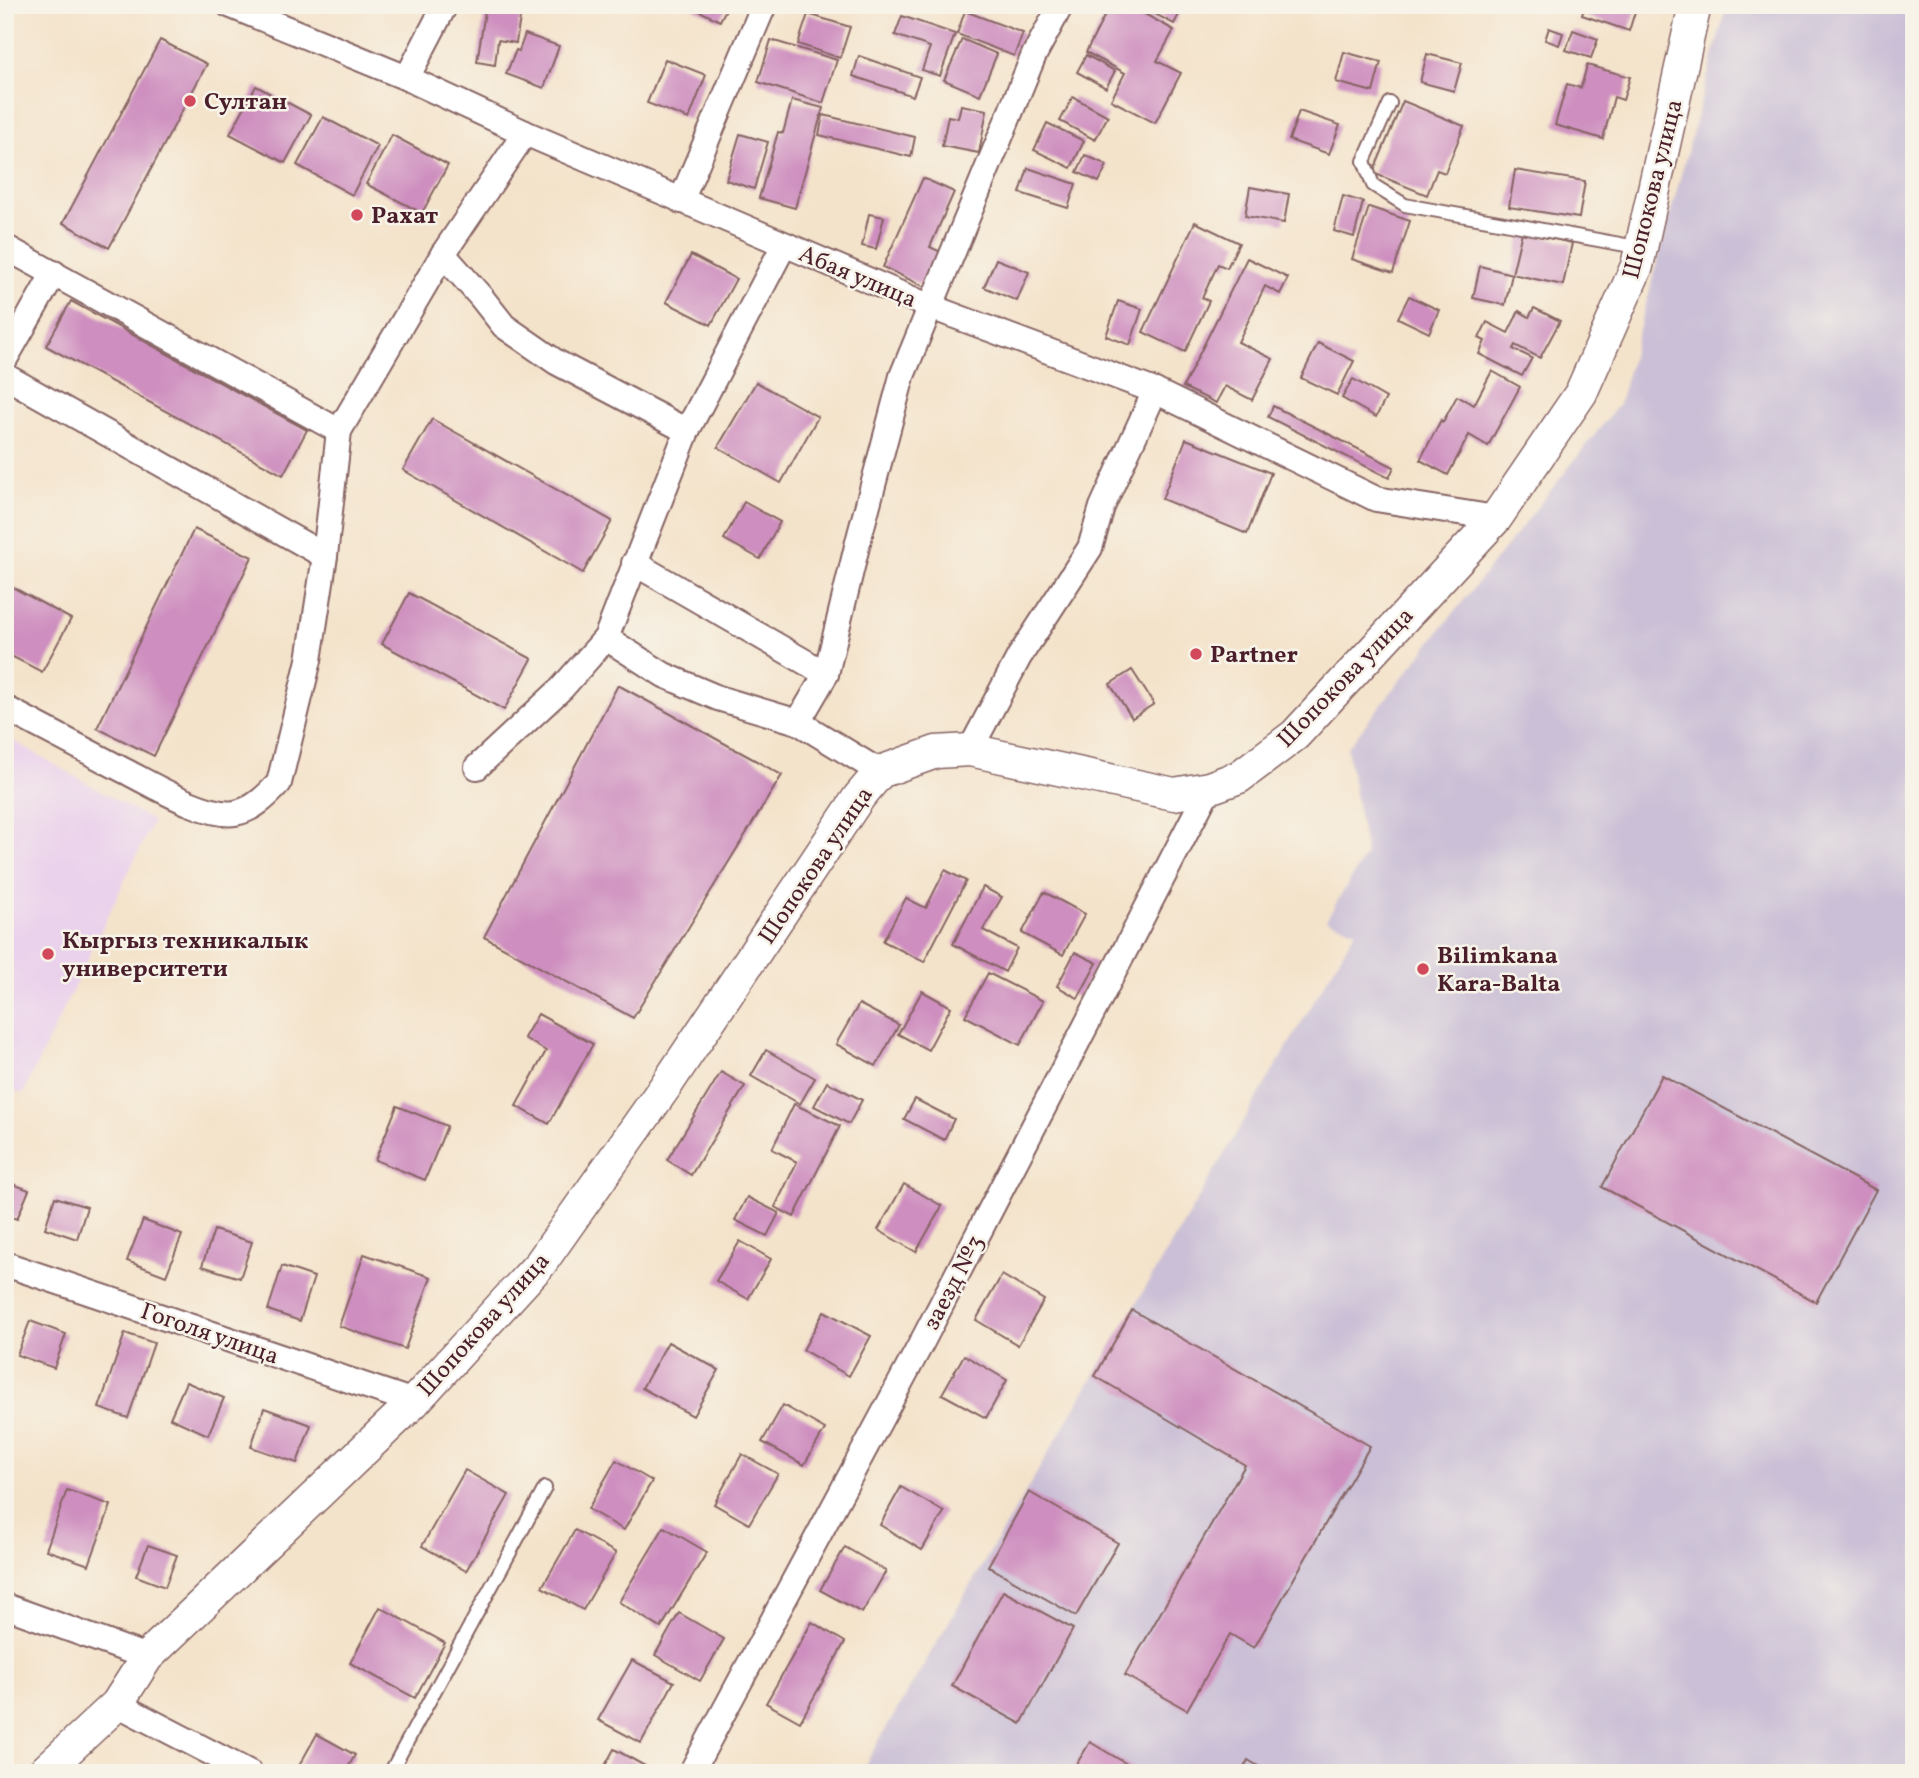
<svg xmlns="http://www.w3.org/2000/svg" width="1919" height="1778" font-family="Vollkorn,serif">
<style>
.built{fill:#ead1ec}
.industrial{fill:#cabfd6}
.building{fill:#ce8ebf}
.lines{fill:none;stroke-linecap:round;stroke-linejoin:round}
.service-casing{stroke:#866463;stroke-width:16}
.minor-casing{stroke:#866463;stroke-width:28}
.tertiary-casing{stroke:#866463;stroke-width:35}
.service{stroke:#fff;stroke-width:12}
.minor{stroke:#fff;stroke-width:24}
.tertiary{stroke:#fff;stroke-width:32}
.poi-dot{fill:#d1495b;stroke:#f7f3e8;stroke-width:2.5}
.labels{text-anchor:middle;stroke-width:5;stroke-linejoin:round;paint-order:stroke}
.poi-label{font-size:24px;font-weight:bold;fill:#4a1f2b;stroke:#f7f3e8;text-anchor:start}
.street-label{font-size:24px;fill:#4a1f2b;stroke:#f7f3e8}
</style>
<rect width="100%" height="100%" fill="#f7f3e8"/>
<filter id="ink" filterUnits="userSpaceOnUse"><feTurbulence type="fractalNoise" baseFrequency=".0143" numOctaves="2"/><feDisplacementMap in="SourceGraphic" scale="14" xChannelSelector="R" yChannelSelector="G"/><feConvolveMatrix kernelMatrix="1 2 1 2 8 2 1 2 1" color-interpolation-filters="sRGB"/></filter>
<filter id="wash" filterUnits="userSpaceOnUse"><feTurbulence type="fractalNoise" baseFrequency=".00686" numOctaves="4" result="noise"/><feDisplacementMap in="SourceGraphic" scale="28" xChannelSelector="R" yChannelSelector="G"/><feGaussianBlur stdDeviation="1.57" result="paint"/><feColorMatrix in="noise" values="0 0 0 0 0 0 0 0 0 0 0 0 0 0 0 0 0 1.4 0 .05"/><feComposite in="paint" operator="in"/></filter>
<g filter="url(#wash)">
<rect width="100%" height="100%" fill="#f4e3cb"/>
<polygon class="built" points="5,736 153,821 23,1094 5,1087"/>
<polygon class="industrial" points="1727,5 1914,5 1914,1773 860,1773 1356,930 1326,920 1366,854 1347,748 1619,404"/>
<g id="blocks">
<g class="building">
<polygon points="486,5 522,5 516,43 498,40 495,65 477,62"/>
<polygon points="687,5 728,5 720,21"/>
<polygon points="1110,5 1128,5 1174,30 1157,61 1181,73 1155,123 1111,100 1125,73 1086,52"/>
<polygon points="1138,5 1180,5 1183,7 1174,24"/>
<polygon points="1585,5 1637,5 1629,31 1582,15"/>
<polygon points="965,11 1023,33 1014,56 957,34"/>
<polygon points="808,14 850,27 840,58 798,44"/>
<polygon points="902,16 955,34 940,76 922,70 930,47 895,35"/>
<polygon points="1549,28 1563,33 1559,45 1545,40"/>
<polygon points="1573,30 1598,39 1591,58 1566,50"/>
<polygon points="525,34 559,46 544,88 506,74 516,50 519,51"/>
<polygon points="962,39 997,54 980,95 944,80"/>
<polygon points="160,40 207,64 109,248 63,223"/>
<polygon points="771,40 837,60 823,103 758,82"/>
<polygon points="1344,52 1381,62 1373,92 1336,82"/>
<polygon points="1427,54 1462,63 1454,91 1420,82"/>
<polygon points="1086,55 1115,71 1106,88 1077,72"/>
<polygon points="859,56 920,77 913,96 853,76"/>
<polygon points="665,59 706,75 689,119 647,103"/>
<polygon points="1587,65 1630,77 1623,100 1614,97 1603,139 1555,125 1567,84 1581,88"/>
<polygon points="256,86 311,115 285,163 230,134"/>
<polygon points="1073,97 1108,116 1095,140 1060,121"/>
<polygon points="792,100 823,108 795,208 759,198 778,132 783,133"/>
<polygon points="1403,101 1464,126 1445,173 1437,170 1427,195 1373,173"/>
<polygon points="961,105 987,110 979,153 942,146 948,116 958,118"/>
<polygon points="1299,111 1340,125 1329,154 1289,140"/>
<polygon points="823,115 915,137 911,157 819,135"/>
<polygon points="323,117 378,146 352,195 297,165"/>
<polygon points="1047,123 1084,141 1071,168 1034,150"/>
<polygon points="740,134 768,142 754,189 726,180"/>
<polygon points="392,135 448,165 422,213 366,184"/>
<polygon points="1085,155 1107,165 1099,182 1077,172"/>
<polygon points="1028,168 1076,184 1068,208 1020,193"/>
<polygon points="1515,170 1585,181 1579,218 1509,207"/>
<polygon points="923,178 954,192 930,247 941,252 925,287 883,267"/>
<polygon points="1250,187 1289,194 1284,223 1245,216"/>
<polygon points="1343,196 1363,202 1354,237 1334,231"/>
<polygon points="1369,207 1410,221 1393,273 1352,259"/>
<polygon points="869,214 884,217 876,249 862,246"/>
<polygon points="1195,222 1239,243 1227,268 1218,264 1202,298 1209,301 1185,352 1143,332"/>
<polygon points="1522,232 1572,243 1563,285 1512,274"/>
<polygon points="691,255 736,279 711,325 666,302"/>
<polygon points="1247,258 1288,278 1280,294 1265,286 1238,342 1273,359 1252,400 1225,386 1216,403 1183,387"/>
<polygon points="996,259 1029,272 1017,301 984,287"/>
<polygon points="1480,266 1512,274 1505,305 1473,298"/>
<polygon points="1409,296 1439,310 1429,333 1398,318"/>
<polygon points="71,301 307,430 283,475 46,346"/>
<polygon points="1118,301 1142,309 1130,345 1106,336"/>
<polygon points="1534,308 1560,321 1540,358 1515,345 1513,349 1532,358 1522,376 1479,354 1485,341 1479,338 1487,322 1508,333 1519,311 1529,317"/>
<polygon points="1318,343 1354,361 1337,395 1301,378"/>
<polygon points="1492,371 1520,387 1488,446 1469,435 1448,475 1420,460 1441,420 1443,422 1457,396 1474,405"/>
<polygon points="1353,379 1386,398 1376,417 1342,398"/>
<polygon points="756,382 818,417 781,483 718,447"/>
<polygon points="1273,406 1394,467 1389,478 1268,417"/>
<polygon points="432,419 612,521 583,573 403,470"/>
<polygon points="1186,439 1271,473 1247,534 1162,499"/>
<polygon points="744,502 780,522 760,559 724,539"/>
<polygon points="194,529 252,557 154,756 97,728"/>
<polygon points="5,583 71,619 42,672 5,653"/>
<polygon points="409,593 532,659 504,710 382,644"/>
<polygon points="1132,670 1154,704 1132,718 1110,684"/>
<polygon points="618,685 782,775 633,1018 484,937"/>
<polygon points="945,870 966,881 924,962 883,941 906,898 926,908"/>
<polygon points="983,887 1002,897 983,930 1017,948 1005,972 953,944"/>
<polygon points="1044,892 1085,914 1063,955 1022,933"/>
<polygon points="1075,952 1097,963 1078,998 1057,986"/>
<polygon points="988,973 1043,1001 1020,1045 965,1016"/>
<polygon points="922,991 951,1007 928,1050 898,1034"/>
<polygon points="859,1004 899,1025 876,1066 836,1044"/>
<polygon points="538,1014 593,1044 549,1124 516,1106 546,1051 524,1038"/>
<polygon points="766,1050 815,1078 800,1104 751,1076"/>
<polygon points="721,1072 745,1086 691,1175 667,1160"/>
<polygon points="1662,1075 1876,1190 1816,1302 1602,1187"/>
<polygon points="827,1082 862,1100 849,1124 814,1106"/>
<polygon points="915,1099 954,1119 944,1140 904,1119"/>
<polygon points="794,1104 840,1126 794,1217 775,1207 797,1162 772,1149"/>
<polygon points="397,1106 447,1126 425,1180 375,1160"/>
<polygon points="5,1181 29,1190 17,1219 5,1215"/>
<polygon points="904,1184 942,1206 916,1252 878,1230"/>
<polygon points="55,1197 87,1207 77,1239 45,1228"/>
<polygon points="747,1197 779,1213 767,1236 735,1220"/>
<polygon points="143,1220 182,1235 166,1276 127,1261"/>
<polygon points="214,1230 252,1242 240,1278 202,1266"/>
<polygon points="740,1241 771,1259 748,1299 716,1281"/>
<polygon points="364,1254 431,1277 405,1349 339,1326"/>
<polygon points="282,1266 314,1277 300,1321 268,1310"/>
<polygon points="1002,1275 1044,1300 1018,1345 976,1320"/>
<polygon points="1132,1310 1370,1446 1254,1648 1230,1634 1187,1710 1125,1675 1245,1465 1095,1376"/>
<polygon points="824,1311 871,1336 849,1376 803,1350"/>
<polygon points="30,1321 66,1334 54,1368 17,1355"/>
<polygon points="125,1333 154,1343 128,1418 99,1408"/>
<polygon points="668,1342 719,1370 693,1416 642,1388"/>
<polygon points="964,1355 1007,1380 986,1418 942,1394"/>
<polygon points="186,1382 224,1398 208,1435 170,1418"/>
<polygon points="783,1405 825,1429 804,1465 762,1442"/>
<polygon points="264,1408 311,1425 297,1463 251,1447"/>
<polygon points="742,1454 778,1474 749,1524 714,1504"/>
<polygon points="616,1460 652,1481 624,1530 588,1509"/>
<polygon points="465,1470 509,1495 466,1571 422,1546"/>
<polygon points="901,1487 944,1512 922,1550 880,1525"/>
<polygon points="67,1490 111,1505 89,1565 46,1550"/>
<polygon points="5,1492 14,1496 6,1519 5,1519"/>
<polygon points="1029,1492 1118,1543 1076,1616 988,1566"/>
<polygon points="664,1527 707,1552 661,1628 619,1602"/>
<polygon points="575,1530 616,1553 583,1610 542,1587"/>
<polygon points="148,1545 177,1555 165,1587 136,1576"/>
<polygon points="845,1547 886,1571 862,1613 820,1590"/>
<polygon points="1003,1591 1073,1629 1021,1724 952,1686"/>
<polygon points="380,1607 445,1643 415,1698 350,1663"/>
<polygon points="679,1613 724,1639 700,1681 655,1655"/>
<polygon points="812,1622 845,1642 800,1722 766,1703"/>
<polygon points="632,1660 674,1682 641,1743 598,1720"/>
<polygon points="317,1734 355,1755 345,1773 295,1773"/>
<polygon points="1090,1742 1142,1773 1071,1773"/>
<polygon points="614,1749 654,1771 653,1773 601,1773"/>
<polygon points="1248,1760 1270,1773 1241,1773"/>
</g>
</g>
</g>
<g filter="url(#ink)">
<use href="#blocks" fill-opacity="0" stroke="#866463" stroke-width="2"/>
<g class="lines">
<defs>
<g id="service">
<polyline points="1390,103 1364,161 1373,185 1405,205 1642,248"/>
<polyline points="390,1773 545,1488"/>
</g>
<g id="minor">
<polyline points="229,5 407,78 525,133 931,307 1155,391 1376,499 1496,518"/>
<polyline points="407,78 445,5"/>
<polyline points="681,201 764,5"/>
<polyline points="5,247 339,431"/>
<polyline points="443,254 481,297 504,326 556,362 687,431"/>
<polyline points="5,359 54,273"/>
<polyline points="5,376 325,556"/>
<polyline points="634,563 826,674"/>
<polyline points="606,638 664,675 718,698 798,722 880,772"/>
<path d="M5,708c40,21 80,42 120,63 26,13 82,47 110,42 18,-3 32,-17 44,-30l30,-123 16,-104 14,-125 104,-177 82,-121"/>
<polyline points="798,722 826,674 859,538 902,376 1034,55 1061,5"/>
<polyline points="970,750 1019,657 1090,548 1102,507 1155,391"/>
<polyline points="477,767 562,688 606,638 687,431 784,245"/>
<polyline points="5,1264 414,1402"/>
<polyline points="5,1606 147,1657"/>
<polyline points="117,1704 250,1773"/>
<polyline points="691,1773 922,1342 1209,788"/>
</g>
<polyline id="tertiary" points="43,1773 117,1704 147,1657 414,1402 540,1264 665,1087 859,797 880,772 936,752 970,750 1174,794 1209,788 1239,777 1295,735 1496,518 1581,393 1637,266 1695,5"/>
</defs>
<use href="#service" class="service-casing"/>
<use href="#minor" class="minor-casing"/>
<use href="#tertiary" class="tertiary-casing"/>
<use href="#service" class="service"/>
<use href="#minor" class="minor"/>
<use href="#tertiary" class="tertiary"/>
</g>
</g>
<g class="poi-dot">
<circle cx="190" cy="101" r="7"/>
<circle cx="357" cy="215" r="7"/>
<circle cx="1196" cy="654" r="7"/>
<circle cx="48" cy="954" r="7"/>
<circle cx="1423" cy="969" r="7"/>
</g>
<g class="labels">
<g class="poi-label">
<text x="204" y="109">Султан</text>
<text x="371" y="223">Рахат</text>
<text x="1210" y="662">Partner</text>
<text x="62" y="948">Кыргыз техникалык<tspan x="62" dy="28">университети</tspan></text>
<text x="1437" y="963">Bilimkana<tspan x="1437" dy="28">Kara-Balta</tspan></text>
</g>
<g class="street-label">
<text transform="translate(1652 189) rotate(-76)" y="8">Шопокова улица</text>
<text transform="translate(858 276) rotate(23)" y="8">Абая улица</text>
<text transform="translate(1345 677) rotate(-46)" y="8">Шопокова улица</text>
<text transform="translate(815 865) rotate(-56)" y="8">Шопокова улица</text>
<text transform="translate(953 1282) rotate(-62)" y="8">заезд №3</text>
<text transform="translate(483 1324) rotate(-48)" y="8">Шопокова улица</text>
<text transform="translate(210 1333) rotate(19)" y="8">Гоголя улица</text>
</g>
</g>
<rect width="1919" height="1778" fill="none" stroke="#f7f3e8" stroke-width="28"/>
</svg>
